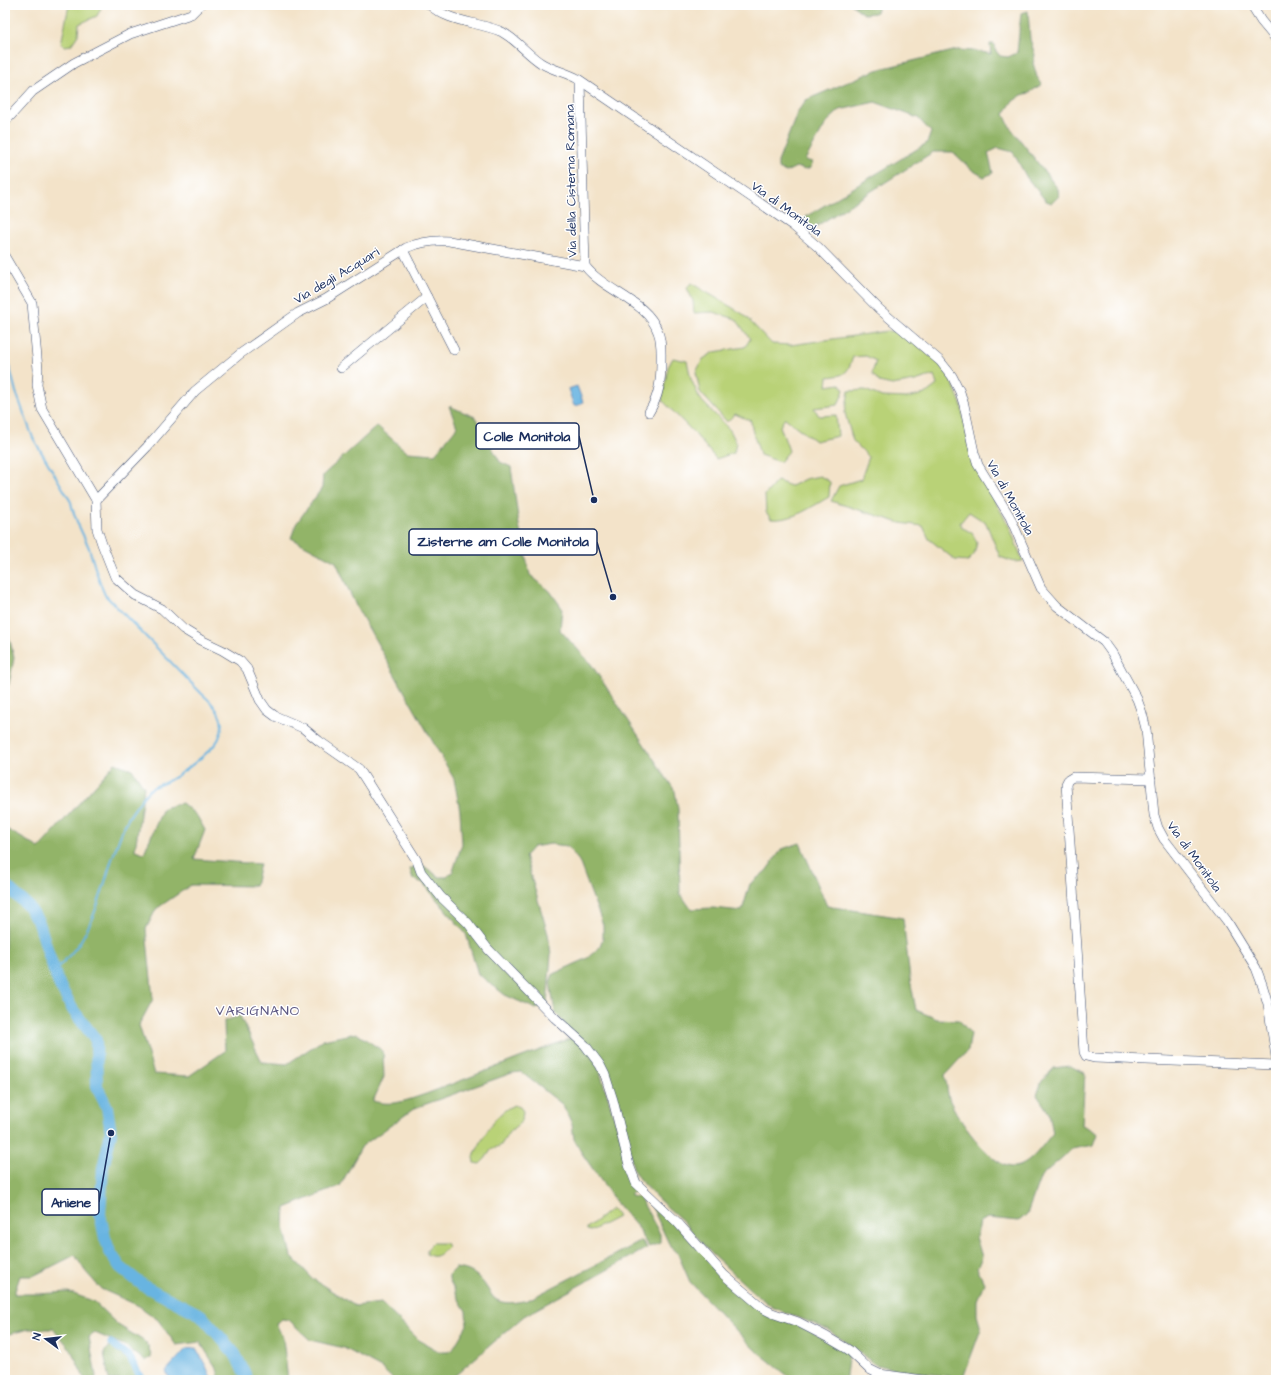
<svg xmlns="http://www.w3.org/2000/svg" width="1281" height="1385" font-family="'Architects Daughter',sans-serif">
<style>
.green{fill:#b9d277;stroke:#6a806a}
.forest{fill:#92b468;stroke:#567263}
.water{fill:#67b4e1;stroke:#4172a0}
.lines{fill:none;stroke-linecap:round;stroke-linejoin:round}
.stream{stroke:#67b4e1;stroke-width:2}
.canal{stroke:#67b4e1;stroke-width:7}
.river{stroke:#67b4e1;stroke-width:12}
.minor-casing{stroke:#3b4a6e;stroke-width:10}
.minor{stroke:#fff;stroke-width:9}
.labels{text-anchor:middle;stroke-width:3;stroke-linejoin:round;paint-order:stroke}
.street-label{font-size:13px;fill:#1b2f5e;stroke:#fff}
.neighbourhood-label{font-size:14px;letter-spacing:1px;fill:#5d5883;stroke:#fff}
.leader{fill:none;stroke:#1b2f5e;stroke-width:1.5}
.callout-dot{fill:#1b2f5e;stroke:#fff;stroke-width:1.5}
.callout{fill:#fff;stroke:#1b2f5e;stroke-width:1.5}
.callout-label{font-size:14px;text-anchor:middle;font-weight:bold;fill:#1b2f5e}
</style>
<rect width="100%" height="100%" fill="#fff"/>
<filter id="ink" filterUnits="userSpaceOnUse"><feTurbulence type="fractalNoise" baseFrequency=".025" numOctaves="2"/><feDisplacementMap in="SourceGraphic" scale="8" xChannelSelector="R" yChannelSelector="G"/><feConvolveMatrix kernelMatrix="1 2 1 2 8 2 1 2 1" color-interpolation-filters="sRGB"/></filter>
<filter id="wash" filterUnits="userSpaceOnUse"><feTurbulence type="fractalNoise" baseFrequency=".012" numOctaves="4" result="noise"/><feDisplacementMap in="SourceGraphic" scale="16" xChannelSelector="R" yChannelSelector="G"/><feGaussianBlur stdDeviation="0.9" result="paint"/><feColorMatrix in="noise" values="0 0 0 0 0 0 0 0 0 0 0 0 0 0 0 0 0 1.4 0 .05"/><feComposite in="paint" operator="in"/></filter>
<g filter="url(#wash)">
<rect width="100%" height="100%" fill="#f3e3c9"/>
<g class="green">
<polygon points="69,5 99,5 101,8 97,16 79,24 78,35 71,45 65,46 61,44"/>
<path d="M691,283l52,31 29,30 19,1 97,-14 15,1 36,31 11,14 11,27 10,54 38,68 14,35 -9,1 -14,-5 -14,-34 -17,-11 -9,11 3,5 9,5 5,9 -3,13 -6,6 -13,-1 -26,-21 -6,-13 -23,-3 -69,-22 8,-15 22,-7 8,-22 -16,-16 -8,-28 4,-22 16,-1 17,7 24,1 19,-4 12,-9 -3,-10 -19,6 -23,4 -13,-3 -7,-9 4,-12 -10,-5 -13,1c-6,17 -7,18 -25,20l-1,9 13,-2 4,6 -6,15 -24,3 5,8 17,-1 2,21 -23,5 -30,-23 -5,8 9,25 -9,11 -20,-7c-3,-13 -8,-20 -9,-34l-16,-7 -8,8 -27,-30 -4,-20 7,-13 11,-7 31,-5 5,-8 -14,-20 -23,-7 -19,1 -1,-12 -6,-13z"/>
<polygon points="673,358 687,361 691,379 700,399 730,430 736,442 734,453 716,459 695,434 662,400 668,367"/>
<path d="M820,476l10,6 -1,15c-18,10 -36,24 -58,22l-5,-7 -1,-17 12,-14 14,5 14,-7z"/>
<path d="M514,1105l6,2 3,4 -1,10 -13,11 -8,13 -10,5 -6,9 -5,5 -6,-1 -1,-6c12,-21 19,-42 41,-52z"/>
<polygon points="611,1209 615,1211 618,1217 591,1231 587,1230 587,1228"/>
<path d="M433,1243h13l2,4c-6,6 -12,13 -21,7v-5z"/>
</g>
<g class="forest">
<polygon points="852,5 880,5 875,13 864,14"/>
<polygon points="1028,11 1030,39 1035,55 1033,63 1037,77 1042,84 1029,93 1022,95 1012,102 1004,114 1010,127 1058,189 1059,196 1052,203 1046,201 1027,178 1013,152 998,148 988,153 993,173 984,177 972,170 953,152 933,152 812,229 801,223 807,216 927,143 931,132 918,118 875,102 840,110 827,122 805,160 812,162 811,168 805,170 796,167 786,172 778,168 778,162 798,111 806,100 876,70 957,50 977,51 991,54 990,44 994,44 996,51 1000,56 1008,57 1017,53 1021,13"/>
<path d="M449,406l26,11 25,45 11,5 8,58 11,50 20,16 12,17 -2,22 31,34 84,127 3,18 2,84 11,16 22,-1 29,3 8,-27 16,-13 16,-22 18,-6 27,63 76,12 7,61 6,31 21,9 22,1 12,14 -3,16 -23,25c2,9 2,22 7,30 8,17 42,65 63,62 16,-2 28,-23 38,-34l-4,-20 -12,-18 5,-14 12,-13 16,-2 15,7 -3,52 6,3 10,6 -4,11 -22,4 -31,27 -14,38 -8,7 -31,-3 -9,4 -3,15 6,20 -5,11 7,15 -7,17v15l4,14 -18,49 -71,-9 -18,-5 -20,-16 -27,-19 -55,-22 -19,-15 -43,-40 -27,-31 -24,-21 -20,-21 -5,-8 -22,-85 -57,-74 -5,-29 3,-9 33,-15 13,-11 4,-10v-13l-24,-64 -12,-15 -16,-2 -18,3 -8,9 23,78 3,20 -4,51 -11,4 -31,-14 -27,-21 -12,-40 -43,-51 -10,-4 -3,-10 11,-5 18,13h8l6,-6 9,-27 -2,-33 -6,-32 -98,-173 -20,-44 -45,-24 5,-14 26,-36 1,-13 54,-49 30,26 28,2 22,-27z"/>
<polygon points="5,631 8,632 14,658 9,684 5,690"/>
<path d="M115,763l17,6 12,18 -9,63 9,3 19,-45 19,-5 15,13 8,14 -11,29 66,5 -5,22 -64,-1 -35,24 -10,20 7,70 -14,26 15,49 35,2 36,-25 -1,-30 16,-5 22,46 25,2 36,-24 33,-7 27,18 1,26 -11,24c20,6 34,-1 53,-7l148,-57 24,29 38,120 1,5 -6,2v3l9,2 20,36v9l-11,4 -7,-10 -2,-7 -22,-25 -37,-53 -7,-13 -2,-15 -9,-19 -42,-33 -9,1 -97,35 -53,38 -22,40 -55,22 -1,19 7,29 22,23 42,27 26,-3 38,37 21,12h8l5,-3 14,-24 -1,-14 -8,-13 -9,-19v-5l6,-6c15,1 24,7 32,20 2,3 5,8 7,10 9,8 24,4 34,2l114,-59 5,7 -123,68 -74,64h-56l-13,-12 -37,-20 -34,-8 -21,-20 -7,-1 -6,4 7,16 5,41h-68l-3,-11 -17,-27 -24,3 -18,-25 -19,-14 -38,-17 -16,-18 -10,-16 -42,21h-13l-6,18h25l29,-2 25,9 25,24 29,18 5,14 -7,4 -19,-15 -31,-13 -6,4 7,39 -1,4h-10l-14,-30 -17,-21h-25l-24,6v-507l34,20z"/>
<polygon points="650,1203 660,1209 762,1311 807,1329 849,1353 846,1375 846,1380 793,1380 753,1348 690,1282 677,1252 670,1246"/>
<polygon points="111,1346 127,1359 139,1380 109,1380 104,1352"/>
</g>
<g class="water">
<polygon points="577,386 583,402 581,403 581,404 576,406 576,405 574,406 568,389"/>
<polygon points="196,1348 206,1366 212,1380 170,1380 166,1371 186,1349"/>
</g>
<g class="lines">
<path class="stream" d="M5,349l11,43 17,46 38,64c3,18 11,29 18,46 5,16 9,32 16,47l97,99c13,11 26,26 17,44 -5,12 -38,36 -51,43 -5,3 -11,4 -16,7 -6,4 -12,13 -16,19 -13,16 -18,36 -25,55 -8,27 -16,56 -31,80 -7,11 -17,20 -26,29"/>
<polyline class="canal" points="111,1343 129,1356 142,1380"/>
<polyline class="river" points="5,885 28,906 39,923 54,971 60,986 73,1010 96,1040 97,1086 107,1107 111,1133 103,1168 100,1214 105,1238 110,1252 120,1267 144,1286 201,1315 235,1354 248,1380"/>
</g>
</g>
<g filter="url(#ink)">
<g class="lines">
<defs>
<g id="minor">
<path d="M430,5c17,17 50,17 72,27 15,8 25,22 39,31 11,7 25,9 37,16l214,146 26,22 61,62 61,52 12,15 8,16 4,13 10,47 4,13 32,52 31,71 16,18 47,36 8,11 25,46 5,14 4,16 8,86 4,13 6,11 63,82 29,47 6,16 6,20 8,53"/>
<polyline points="1251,5 1261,21 1276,39"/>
<path d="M580,81l5,185c20,26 62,34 73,66 4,10 3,20 3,30 0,19 -2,34 -12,50"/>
<polyline points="5,122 33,91 74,63 130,34 191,14 200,5"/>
<polyline points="403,250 454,350"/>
<polyline points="5,257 32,303 38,369 37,385 42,409 96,500 97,529 102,544 115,577 135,595 162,609 183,629 201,640 222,650 240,661 247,669 260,700 267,710 275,716 303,728 319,741 359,769 417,861 421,872 441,897 468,923 488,949 555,1018 585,1045 600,1065 605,1075 613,1100 629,1165 636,1183 677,1222 724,1275 764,1309 772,1313 798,1322 827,1337 849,1350 869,1369 879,1374 923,1380"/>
<polyline points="341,368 427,297"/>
<path d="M96,500l51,-53 48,-56 45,-37 58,-41 28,-14 80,-51c14,-6 28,-8 43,-7l136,25"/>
<polyline points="1151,779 1073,777 1068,780 1066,784 1084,1052 1086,1056 1094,1058 1276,1065"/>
</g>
</defs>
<use href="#minor" class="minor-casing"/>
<use href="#minor" class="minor"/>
</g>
</g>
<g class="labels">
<g class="street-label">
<text transform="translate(570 181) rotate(-91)" y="5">Via della Cisterna Romana</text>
<text transform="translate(787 208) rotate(36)" y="5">Via di Monitola</text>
<text transform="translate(336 275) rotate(-31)" y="5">Via degli Acquari</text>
<text transform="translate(1011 497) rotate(61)" y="5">Via di Monitola</text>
<text transform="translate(1195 856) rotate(54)" y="5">Via di Monitola</text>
</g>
<g class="neighbourhood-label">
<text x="258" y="1015">VARIGNANO</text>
</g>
</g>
<path class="leader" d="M594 500L579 436M613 597L597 542M111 1133L99 1202"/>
<g class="callout-dot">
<circle cx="594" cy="500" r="4"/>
<circle cx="613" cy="597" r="4"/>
<circle cx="111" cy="1133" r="4"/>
</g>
<g class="callout">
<rect x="476" y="423" width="103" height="26" rx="4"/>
<rect x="409" y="529" width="188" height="26" rx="4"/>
<rect x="42" y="1189" width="57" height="26" rx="4"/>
</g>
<g class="callout-label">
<text x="527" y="441">Colle Monitola</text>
<text x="503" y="546">Zisterne am Colle Monitola</text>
<text x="71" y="1207">Aniene</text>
</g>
<rect width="1281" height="1385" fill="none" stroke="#fff" stroke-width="20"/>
<g transform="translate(46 1339) rotate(285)" stroke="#ffffff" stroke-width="3" paint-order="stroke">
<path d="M0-3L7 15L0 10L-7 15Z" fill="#1b2f5e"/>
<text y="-6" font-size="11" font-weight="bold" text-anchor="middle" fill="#1b2f5e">N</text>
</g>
</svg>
